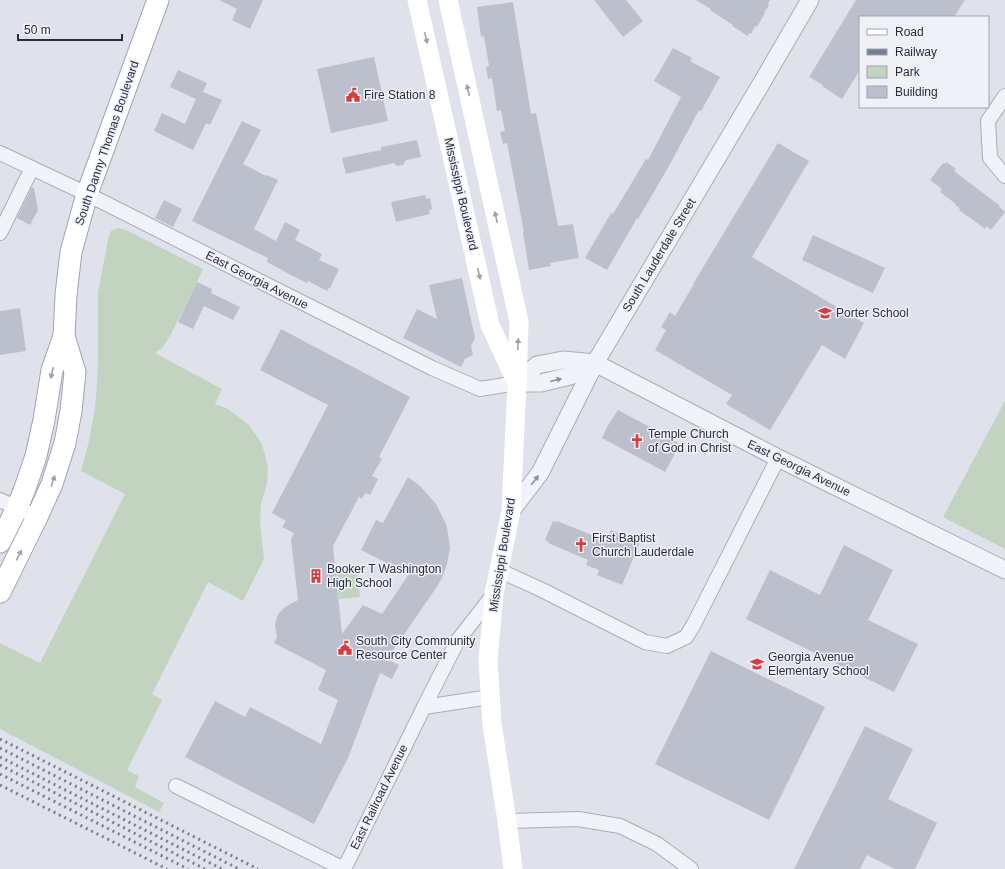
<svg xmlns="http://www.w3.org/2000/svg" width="1005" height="869" font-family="Arial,sans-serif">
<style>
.green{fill:#c2d4c0}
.building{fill:#bcc0cd}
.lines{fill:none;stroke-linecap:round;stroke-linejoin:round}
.minor-casing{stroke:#a8acb8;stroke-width:16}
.tertiary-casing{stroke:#a8acb8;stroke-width:19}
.primary-casing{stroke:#9ea4b6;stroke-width:23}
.minor{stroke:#f2f3f8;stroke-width:14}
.tertiary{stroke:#f2f3f8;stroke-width:17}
.secondary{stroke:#fff;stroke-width:19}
.primary{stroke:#fff;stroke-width:21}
.rail{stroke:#787e94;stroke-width:3;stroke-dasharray:2 4;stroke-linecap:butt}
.oneway{fill:#9ea0aa}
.oneway2{fill:#8c909d}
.labels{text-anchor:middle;stroke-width:3;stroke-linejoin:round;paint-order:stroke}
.poi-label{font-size:12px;fill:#272d42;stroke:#eff1f7;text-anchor:start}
.street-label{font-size:12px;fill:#272d42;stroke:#eff1f7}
</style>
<rect width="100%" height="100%" fill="#dfe2ea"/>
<g class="green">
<polygon points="118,228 126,230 203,269 197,282 170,336 163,347 155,353 222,389 215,404 228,409 248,424 261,442 265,455 268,468 267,483 261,504 260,522 264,559 243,601 208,582 152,694 162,700 127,770 139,776 135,787 164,803 159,812 0,729 0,643 40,663 125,494 81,471 88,445 95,409 97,385 98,360 98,293 108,239 111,231"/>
<polygon points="1005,401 1005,549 943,517"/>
<polygon points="357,570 360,597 339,599 336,573"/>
</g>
<g class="building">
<polygon points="219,0 263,0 250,29 232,20 237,9"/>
<polygon points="594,0 626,0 643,21 623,37"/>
<polygon points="696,0 770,0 768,4 769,5 764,13 765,13 757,27 755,26 751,34 749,33 748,36 732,26 733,25 710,10 711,9"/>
<polygon points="856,0 965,0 954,17 860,17 860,70 842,99 822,86 823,85 809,77"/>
<polygon points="513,2 531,114 536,113 558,226 573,224 579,258 550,263 551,266 529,270 523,232 524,232 507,143 503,144 500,132 505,131 501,110 497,111 492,78 488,79 486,67 489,66 484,36 481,37 477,7"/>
<polygon points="673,48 692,58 690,61 720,77 701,111 699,110 669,166 638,219 637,218 607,270 585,258 611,213 613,214 646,159 648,160 681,97 654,81"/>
<polygon points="374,57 388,121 331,133 317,69"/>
<polygon points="178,70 207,83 203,92 222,100 210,125 206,123 193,150 154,131 162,113 185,124 196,99 170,87"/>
<polygon points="242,121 261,130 243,164 266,176 267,175 278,180 254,229 276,241 285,222 300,230 295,240 322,254 319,260 339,269 330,288 329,288 327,291 308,281 307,283 291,275 267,262 268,258 192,221"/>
<polygon points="417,140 421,157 406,160 403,165 397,166 394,163 346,174 342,158 381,150 381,147"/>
<polygon points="778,143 809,161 752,257 864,323 845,359 822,345 770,430 726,404 732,395 655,350 666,330 661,327 670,312 675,316 694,284 693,284"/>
<polygon points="946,162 956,169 954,171 1000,206 999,207 1005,212 991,230 986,226 985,229 968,216 968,217 959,210 960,208 955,205 956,204 940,192 942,189 930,180 943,163 944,164"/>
<polygon points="32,187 34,188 38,210 30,225 17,218"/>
<polygon points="425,195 426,199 430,198 432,209 429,210 430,214 396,222 391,202"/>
<polygon points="164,200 182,209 173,227 155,218"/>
<polygon points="813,235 885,268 873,293 802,260"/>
<polygon points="462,278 475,338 471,346 473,355 465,359 461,367 403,338 417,309 437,319 429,285"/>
<polygon points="197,282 212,289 211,293 240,307 233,320 204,306 193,329 178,322"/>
<polygon points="20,308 26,351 0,355 0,311"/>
<polygon points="281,329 410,397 379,457 382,459 372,476 378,479 370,495 365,493 362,499 359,497 333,546 342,634 363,605 382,614 409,574 361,550 376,520 383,523 408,477 420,486 436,504 445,522 447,527 450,548 447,564 442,578 436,588 387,659 399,665 392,679 380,673 348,758 314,824 185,757 215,701 245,717 250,707 321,744 338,700 318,690 326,670 274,643 277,637 275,624 278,614 285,607 298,600 291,539 294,533 282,527 286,521 272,513 328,405 260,370"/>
<polygon points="618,410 663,434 662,434 680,444 665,472 602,438 607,427"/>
<polygon points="553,521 557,522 557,521 597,537 598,534 608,538 611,530 640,542 622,585 597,575 599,570 586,565 588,560 548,543 549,542 545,540"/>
<polygon points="844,545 893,570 868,620 918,644 894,692 746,619 770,570 820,595"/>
<polygon points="711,651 825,707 769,820 655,764"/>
<polygon points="865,726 913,749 888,799 937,823 915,869 895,869 867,855 860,869 794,869"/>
</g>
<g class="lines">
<defs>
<g id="minor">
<polyline points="1005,96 988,121 990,158 1005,176"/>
<polyline points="0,153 87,194 432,368 480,389 517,383"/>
<polyline points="0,233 32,168"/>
<polyline points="0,500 37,517"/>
<polyline points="498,570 542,590 645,642 667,646 686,637 694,624 778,458"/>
<polyline points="424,707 458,640 494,594"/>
<polyline points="176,786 344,869 424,707 490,697"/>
<polyline points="507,821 578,819 620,826 657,844 691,869"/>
</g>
<g id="tertiary">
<polyline points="517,383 537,365 563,360 595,363 778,458 1005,570"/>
<polyline points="517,383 541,383 570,376 595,363"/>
<polyline points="511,511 540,473 595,363 764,79 810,0"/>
</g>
<g id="primary">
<polyline points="0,542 17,508 24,491 36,456 44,420 52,370 64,336 66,295 71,252 87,194 158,0"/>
<polyline points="0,592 37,517 52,484 65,443 71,411 75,372 64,336"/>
</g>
</defs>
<use href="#minor" class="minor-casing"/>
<use href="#tertiary" class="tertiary-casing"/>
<use href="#primary" class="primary-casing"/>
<use href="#minor" class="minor"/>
<use href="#tertiary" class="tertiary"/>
<g class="secondary">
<polyline points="417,0 490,325 515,379"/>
<polyline points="448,0 519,322 517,383 511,511 494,594 488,660 492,724 507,821 513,869"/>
</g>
<use href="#primary" class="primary"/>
<g class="rail">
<polyline points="0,739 258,869"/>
<polyline points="0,748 239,869"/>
<polyline points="0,757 222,869"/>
<polyline points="0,765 205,869"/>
<polyline points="0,774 188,869"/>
<polyline points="0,785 167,869"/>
</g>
</g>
<defs><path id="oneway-solid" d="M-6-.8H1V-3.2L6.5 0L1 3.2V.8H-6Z"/></defs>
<g class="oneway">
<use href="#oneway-solid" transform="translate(426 38) rotate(77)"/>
<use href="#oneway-solid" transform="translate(468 90) rotate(-102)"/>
<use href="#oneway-solid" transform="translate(496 217) rotate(-102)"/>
<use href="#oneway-solid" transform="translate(479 274) rotate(77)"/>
<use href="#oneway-solid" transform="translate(518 344) rotate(-88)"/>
<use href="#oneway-solid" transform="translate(52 373) rotate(102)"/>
<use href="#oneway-solid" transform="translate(53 481) rotate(-71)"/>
<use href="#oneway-solid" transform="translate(19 555) rotate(-64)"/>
</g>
<g class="oneway2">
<use href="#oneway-solid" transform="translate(556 380) rotate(-14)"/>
<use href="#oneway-solid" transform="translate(535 480) rotate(-52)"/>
</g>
<defs>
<symbol id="civic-bare" viewBox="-9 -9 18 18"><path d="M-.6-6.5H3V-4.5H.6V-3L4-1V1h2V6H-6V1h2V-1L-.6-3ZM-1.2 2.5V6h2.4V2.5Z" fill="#d83c3b" stroke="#eff1f7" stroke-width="2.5" paint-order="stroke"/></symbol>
<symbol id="school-bare" viewBox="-9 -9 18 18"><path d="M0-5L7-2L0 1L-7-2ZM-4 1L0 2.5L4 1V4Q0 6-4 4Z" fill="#d83c3b" stroke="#eff1f7" stroke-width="2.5" paint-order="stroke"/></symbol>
<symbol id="church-bare" viewBox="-9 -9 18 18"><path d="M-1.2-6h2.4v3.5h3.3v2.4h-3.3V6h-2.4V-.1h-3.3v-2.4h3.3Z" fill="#d83c3b" stroke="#eff1f7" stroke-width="2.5" paint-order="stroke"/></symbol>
<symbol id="building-bare" viewBox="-9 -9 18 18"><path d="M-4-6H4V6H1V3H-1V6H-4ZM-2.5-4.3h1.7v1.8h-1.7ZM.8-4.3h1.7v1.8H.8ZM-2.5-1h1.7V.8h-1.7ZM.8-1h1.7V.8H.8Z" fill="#d83c3b" stroke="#eff1f7" stroke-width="2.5" paint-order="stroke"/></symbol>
</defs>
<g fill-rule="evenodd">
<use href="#civic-bare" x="343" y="85" width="20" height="20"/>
<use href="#school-bare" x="815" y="303" width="20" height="20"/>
<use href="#church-bare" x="627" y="431" width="20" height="20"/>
<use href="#church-bare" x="571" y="535" width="20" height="20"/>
<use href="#building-bare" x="306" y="566" width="20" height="20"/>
<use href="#civic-bare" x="335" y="638" width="20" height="20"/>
<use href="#school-bare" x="747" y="654" width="20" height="20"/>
</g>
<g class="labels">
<g class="poi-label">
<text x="364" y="99">Fire Station 8</text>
<text x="836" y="317">Porter School</text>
<text x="648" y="438">Temple Church<tspan x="648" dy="14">of God in Christ</tspan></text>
<text x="592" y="542">First Baptist<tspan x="592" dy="14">Church Lauderdale</tspan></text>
<text x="327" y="573">Booker T Washington<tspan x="327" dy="14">High School</tspan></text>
<text x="356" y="645">South City Community<tspan x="356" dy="14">Resource Center</tspan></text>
<text x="768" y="661">Georgia Avenue<tspan x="768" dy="14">Elementary School</tspan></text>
</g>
<g class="street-label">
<text transform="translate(107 143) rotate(-71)" y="4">South Danny Thomas Boulevard</text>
<text transform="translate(461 194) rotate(77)" y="4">Mississippi Boulevard</text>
<text transform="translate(659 255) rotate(-59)" y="4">South Lauderdale Street</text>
<text transform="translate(257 280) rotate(27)" y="4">East Georgia Avenue</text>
<text transform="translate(799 468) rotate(26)" y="4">East Georgia Avenue</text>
<text transform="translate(502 555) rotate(-81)" y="4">Mississippi Boulevard</text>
<text transform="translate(379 797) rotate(-64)" y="4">East Railroad Avenue</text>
</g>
</g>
<rect x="859" y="16" width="130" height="92" fill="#eff1f7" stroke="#9fa3af"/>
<rect x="867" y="29" width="20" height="6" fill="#ffffff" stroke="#9fa3af"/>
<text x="895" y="36" font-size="12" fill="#272d42">Road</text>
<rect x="867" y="49" width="20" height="6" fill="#787e94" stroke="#9fa3af"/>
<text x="895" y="56" font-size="12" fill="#272d42">Railway</text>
<rect x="867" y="66" width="20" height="12" fill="#c2d4c0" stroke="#9fa3af"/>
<text x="895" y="76" font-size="12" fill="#272d42">Park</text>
<rect x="867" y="86" width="20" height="12" fill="#bcc0cd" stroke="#9fa3af"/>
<text x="895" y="96" font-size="12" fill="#272d42">Building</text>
<path d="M18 34v6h104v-6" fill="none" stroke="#272d42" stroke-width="2"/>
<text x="24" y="34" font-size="12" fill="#272d42" stroke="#eff1f7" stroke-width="3" paint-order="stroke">50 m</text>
</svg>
